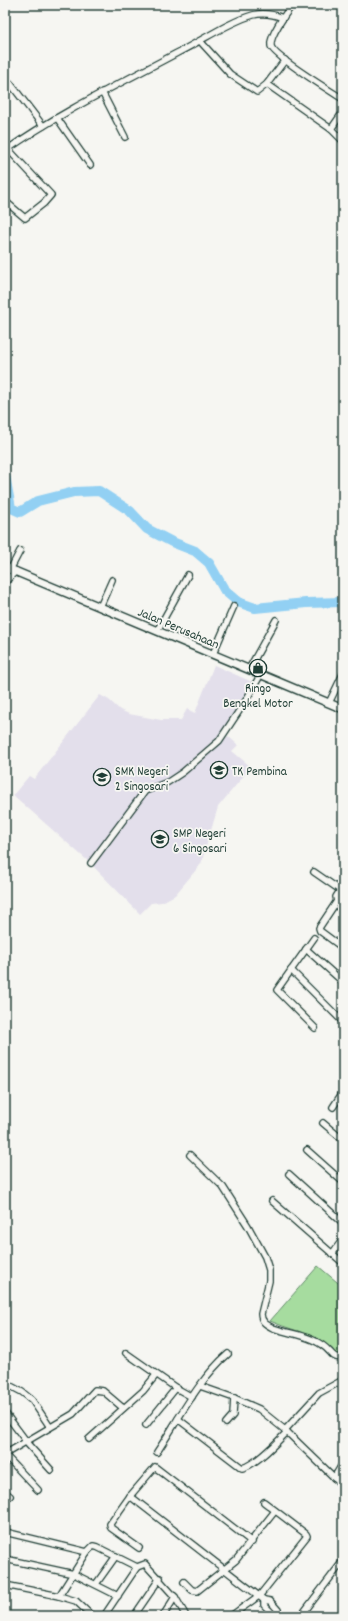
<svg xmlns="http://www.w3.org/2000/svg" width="348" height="1621" font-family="Dekko,sans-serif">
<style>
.built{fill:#e3dfeb}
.green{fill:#a6dc9f;stroke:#628c6a}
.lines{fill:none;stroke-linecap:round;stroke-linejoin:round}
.river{stroke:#92d0f3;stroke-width:10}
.minor-casing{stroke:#1f3d34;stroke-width:8}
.major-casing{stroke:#1f3d34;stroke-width:10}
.minor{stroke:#f6f6f2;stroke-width:5.5}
.major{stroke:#f6f6f2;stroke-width:7}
.labels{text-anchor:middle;stroke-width:3.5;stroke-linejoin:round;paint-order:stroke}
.street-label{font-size:13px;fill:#1f3d34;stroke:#f6f6f2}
.poi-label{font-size:13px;fill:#1f3d34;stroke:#f6f6f2;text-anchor:start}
</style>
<rect width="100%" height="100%" fill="#f6f6f2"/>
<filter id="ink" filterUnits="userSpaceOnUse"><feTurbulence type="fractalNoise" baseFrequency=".025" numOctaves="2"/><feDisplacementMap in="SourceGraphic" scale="8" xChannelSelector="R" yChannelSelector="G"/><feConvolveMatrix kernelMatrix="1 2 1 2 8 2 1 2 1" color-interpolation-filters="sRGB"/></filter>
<g filter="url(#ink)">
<g class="built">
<polygon points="214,665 252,682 221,734 211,745 175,774 158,783 146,787 139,794 89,862 13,795 29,776 34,779 100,695 109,700 120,710 129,714 161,720 181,720 187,709 195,713"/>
<polygon points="228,736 238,745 232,751 251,767 218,807 201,864 175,895 162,902 151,903 140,914 92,865 143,798 149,793 173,782 186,774"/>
</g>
<path class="green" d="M318,1266l25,21v66l-4,2c-8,-2 -12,-11 -20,-15 -15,-8 -33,-12 -49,-19z"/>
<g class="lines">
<polyline class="river" points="5,476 11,508 20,512 38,501 74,492 99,491 130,511 147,529 172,542 195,551 209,563 225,591 238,602 255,608 306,603 343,602"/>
<defs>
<g id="minor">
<path d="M292,5c-6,8 -23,32 -21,41 2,10 61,46 72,53"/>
<polyline points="200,41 230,74 257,92 267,84 285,60"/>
<polyline points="10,83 43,126"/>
<polyline points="267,84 331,129 343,141"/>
<polyline points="102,92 125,137"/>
<polyline points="57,118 90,165"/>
<polyline points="331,129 343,112"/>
<path d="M5,151c54,-38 114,-67 172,-98 25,-12 49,-30 76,-38 11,-3 20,-1 30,3"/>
<polyline points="5,201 25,218 44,203 51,195 8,149"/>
<polyline points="10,570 20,551"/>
<polyline points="5,582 16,571"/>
<polyline points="100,607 112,580"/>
<polyline points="157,631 188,575"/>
<polyline points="213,654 234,606"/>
<polyline points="249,669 276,620"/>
<polyline points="329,703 343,674"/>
<polyline points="91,863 145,791 168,782 183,772 219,741 245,702 261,674"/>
<polyline points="314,872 340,890"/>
<polyline points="343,886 336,897 337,901 319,928 320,931 343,948"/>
<polyline points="337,901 343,906"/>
<polyline points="314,938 277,990 315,1028"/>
<polyline points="306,949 343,982"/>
<polyline points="291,970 343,1022"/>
<polyline points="333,1107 343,1092"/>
<polyline points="323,1123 343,1140"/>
<polyline points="307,1150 343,1182"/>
<path d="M190,1155l33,32 25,39 17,31 4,13v11l-8,33c0,8 6,11 12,14 20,7 43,8 57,24 4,5 7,7 13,4"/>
<polyline points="289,1174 343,1223"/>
<polyline points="272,1201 343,1263"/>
<polyline points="332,1254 343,1239"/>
<polyline points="126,1353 176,1388 192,1397"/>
<polyline points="5,1383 22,1392 32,1400 50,1427"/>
<polyline points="200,1386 234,1398 259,1409 285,1430 343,1486"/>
<polyline points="5,1413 26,1441"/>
<path d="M178,1419l64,49c14,-3 35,-26 45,-36"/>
<polyline points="226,1423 233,1415 234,1398"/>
<polyline points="146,1425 176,1388"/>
<polyline points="285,1430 319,1393 343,1380"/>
<polyline points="89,1439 143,1391 156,1375"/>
<polyline points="25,1441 51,1470"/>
<path d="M157,1452c22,-33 41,-72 71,-98"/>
<polyline points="5,1454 73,1414 95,1390 103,1391 123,1408"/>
<polyline points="5,1455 38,1490"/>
<polyline points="334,1478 343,1463"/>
<polyline points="5,1492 10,1496"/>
<polyline points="130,1496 264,1600 270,1601 278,1610 276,1614"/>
<polyline points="5,1532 87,1552"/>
<polyline points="139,1548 111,1528 110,1524 130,1496 155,1467 252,1542"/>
<polyline points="5,1559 74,1574 118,1596"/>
<polyline points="184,1582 192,1590 197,1591 236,1560 275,1511"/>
<polyline points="96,1584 116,1556"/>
<polyline points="5,1585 59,1596"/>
<polyline points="264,1600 264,1605 273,1614 276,1614 278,1615"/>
<polyline points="92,1616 76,1601 59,1596 87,1552 93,1546 97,1547 137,1567"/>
<polyline points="104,1616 137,1567 145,1564 175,1597 186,1616"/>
<polyline points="134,1616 160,1578"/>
<polyline points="163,1616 175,1597"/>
<polyline points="231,1616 260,1595 307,1536 306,1534 264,1502"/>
<polyline points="301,1616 343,1561"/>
</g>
<polyline id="major" points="5,567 343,709"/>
</defs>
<use href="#minor" class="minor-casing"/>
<use href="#major" class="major-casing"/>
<use href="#minor" class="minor"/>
<use href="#major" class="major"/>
</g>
</g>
<defs>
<symbol id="shop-ring" viewBox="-11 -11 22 22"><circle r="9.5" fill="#f6f6f2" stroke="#1f3d34" stroke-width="1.5"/><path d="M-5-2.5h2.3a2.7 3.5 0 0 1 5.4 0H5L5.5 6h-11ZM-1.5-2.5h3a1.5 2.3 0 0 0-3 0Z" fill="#1f3d34"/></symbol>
<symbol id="school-ring" viewBox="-11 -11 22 22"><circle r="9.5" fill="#f6f6f2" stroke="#1f3d34" stroke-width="1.5"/><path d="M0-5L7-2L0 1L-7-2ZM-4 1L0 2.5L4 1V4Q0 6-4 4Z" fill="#1f3d34"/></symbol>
</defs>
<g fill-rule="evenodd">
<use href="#shop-ring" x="248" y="658" width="20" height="20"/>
<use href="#school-ring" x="209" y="760" width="20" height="20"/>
<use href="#school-ring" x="92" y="767" width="20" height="20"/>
<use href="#school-ring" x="150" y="829" width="20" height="20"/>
</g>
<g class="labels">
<g class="street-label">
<text transform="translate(179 627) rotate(23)" y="5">Jalan Perusahaan</text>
</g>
<g class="poi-label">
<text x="258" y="692" text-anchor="middle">Ringo<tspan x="258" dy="15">Bengkel Motor</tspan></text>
<text x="115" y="775">SMK Negeri<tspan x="115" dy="15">2 Singosari</tspan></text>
<text x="232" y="775">TK Pembina</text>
<text x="173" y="837">SMP Negeri<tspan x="173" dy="15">6 Singosari</tspan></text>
</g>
</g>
<rect width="348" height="1621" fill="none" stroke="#f6f6f2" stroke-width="20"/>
<rect x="10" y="10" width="328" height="1601" fill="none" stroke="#1f3d34" stroke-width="1.5" filter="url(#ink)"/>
</svg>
